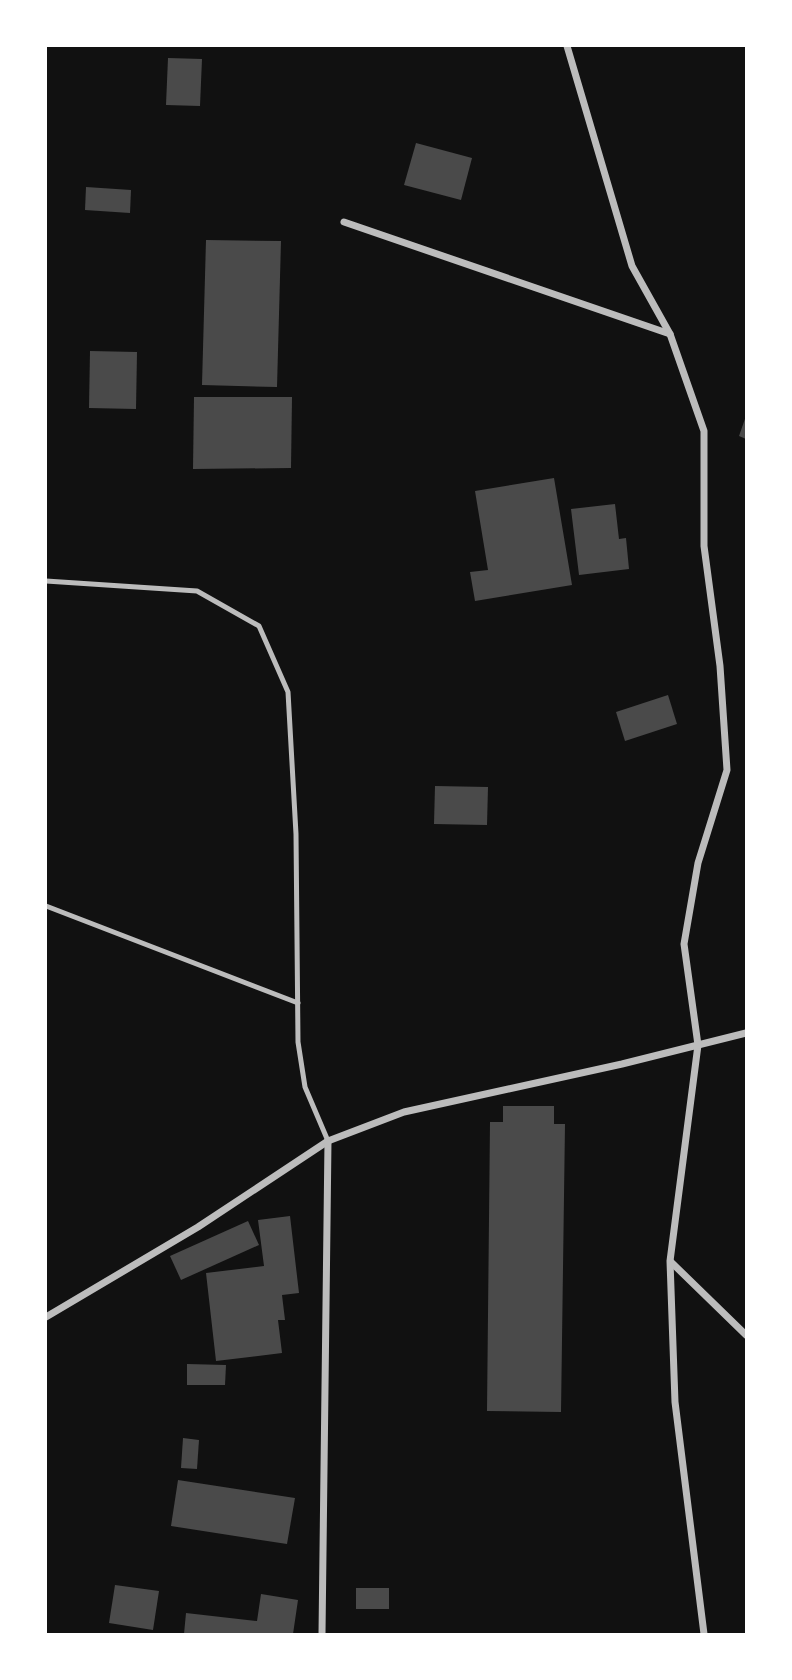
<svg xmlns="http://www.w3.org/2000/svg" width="792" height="1680" font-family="Jost,sans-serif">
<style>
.building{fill:#4a4a4a}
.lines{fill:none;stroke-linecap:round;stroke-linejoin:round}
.service{stroke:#bcbcbc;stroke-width:5}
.minor{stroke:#bcbcbc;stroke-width:7}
</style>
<rect width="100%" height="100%" fill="#111"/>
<g class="building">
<polygon points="168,58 202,59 200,106 166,105"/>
<polygon points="416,143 472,158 461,200 404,185"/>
<polygon points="86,187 131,190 130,213 85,210"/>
<polygon points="206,240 281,241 277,387 202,385"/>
<polygon points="90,351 137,352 136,409 89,408"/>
<polygon points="194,397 292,397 291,468 193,469"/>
<polygon points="746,416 746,439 739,436"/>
<polygon points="554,478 572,585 475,601 470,572 488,570 475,491"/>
<polygon points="615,504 619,539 626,538 629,569 579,575 571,509"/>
<polygon points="668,695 677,724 625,741 616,712"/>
<polygon points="435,786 488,787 487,825 434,824"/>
<polygon points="503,1106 554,1106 554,1124 565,1124 561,1412 487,1411 490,1122 503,1122"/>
<polygon points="290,1216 299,1293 282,1295 285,1320 278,1320 282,1353 216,1361 206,1273 264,1266 258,1220"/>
<polygon points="248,1221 259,1245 181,1280 170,1256"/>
<polygon points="187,1364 226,1365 225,1385 187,1385"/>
<polygon points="183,1438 199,1440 197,1469 181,1468"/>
<polygon points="178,1480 295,1498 287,1544 171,1526"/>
<polygon points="115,1585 159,1591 153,1630 109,1623"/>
<rect x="356" y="1588" width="33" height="21"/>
<polygon points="261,1594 298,1600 293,1634 184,1634 186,1613 257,1621"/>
</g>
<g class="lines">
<g class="service">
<polyline points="46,581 197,591 259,626 288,692 296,834 298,1042 305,1087 328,1141"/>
<polyline points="46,906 298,1003"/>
</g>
<g class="minor">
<polyline points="567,46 632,266 670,334 704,431 704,546 720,666 727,770 698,863 684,944 698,1045 670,1261 675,1402 704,1634"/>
<polyline points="344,222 670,334"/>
<polyline points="671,1262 746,1335"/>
<polyline points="46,1317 198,1227 328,1141 404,1112 622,1064 746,1033"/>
<polyline points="322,1634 328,1141"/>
</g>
</g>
<rect width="792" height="1680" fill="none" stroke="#ffffff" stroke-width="94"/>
</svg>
